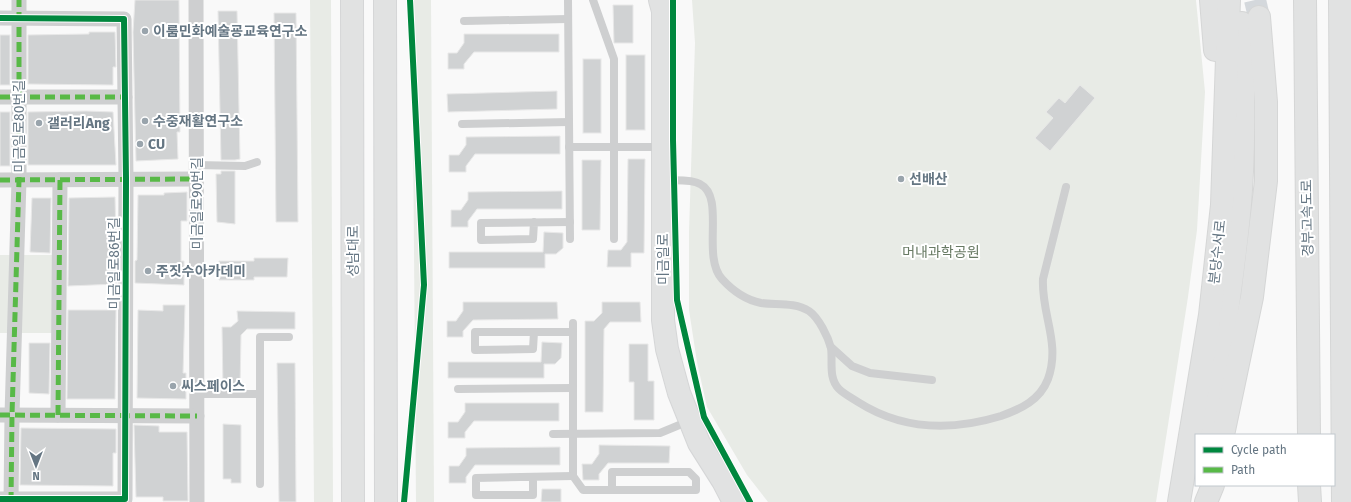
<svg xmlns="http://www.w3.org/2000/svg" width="1351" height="502" font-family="'Fira Sans','Noto Sans KR',sans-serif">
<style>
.green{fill:#e8ebe6}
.building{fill:#d0d2d3;stroke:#e8e8e8}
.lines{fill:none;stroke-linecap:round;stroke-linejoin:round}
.highway-tunnel{stroke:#d4d8dc;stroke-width:22;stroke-dasharray:22 11;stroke-linecap:butt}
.secondary-casing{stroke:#d5d6d7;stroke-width:24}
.primary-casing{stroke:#d5d6d7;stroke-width:24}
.highway-casing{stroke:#d5d6d6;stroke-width:24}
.lane{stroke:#cecfd0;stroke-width:8}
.street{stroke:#cecfd0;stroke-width:15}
.secondary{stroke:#e1e2e2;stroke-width:22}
.primary{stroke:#e1e2e2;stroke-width:22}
.highway{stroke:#e1e2e2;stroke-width:22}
.quiet{stroke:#58b947;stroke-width:5;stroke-dasharray:10 5;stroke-linecap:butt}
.cycleway-casing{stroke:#fff;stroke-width:8}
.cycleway{stroke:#00873e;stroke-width:6}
.poi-dot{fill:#99a4ac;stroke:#fff;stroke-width:1.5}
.labels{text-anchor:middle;stroke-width:4;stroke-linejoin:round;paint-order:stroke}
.poi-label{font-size:14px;font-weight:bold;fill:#657683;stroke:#fff;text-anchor:start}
.street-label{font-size:14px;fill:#657683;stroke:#fff}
.park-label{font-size:14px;fill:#687a64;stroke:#fff}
</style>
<rect width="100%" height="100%" fill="#f9f9f9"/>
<g class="green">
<polygon points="310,0 331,0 333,502 314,502"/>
<polygon points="412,0 431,0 434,502 416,502"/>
<polygon points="692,0 1196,0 1205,92 1197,230 1188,297 1156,502 768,502 747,475 707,407 697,362 689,310 689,232 695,43"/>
<polygon points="0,255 55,255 54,333 0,333"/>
</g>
<g class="building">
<polygon points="135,0 179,0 180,132 177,132 178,159 136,161 133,32"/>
<polygon points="613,5 633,5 633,43 614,43"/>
<polygon points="218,11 237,11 240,159 235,160 221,160"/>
<polygon points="274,13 296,13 298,222 276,222"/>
<polygon points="89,32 115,32 116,67 113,67 113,85 28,84 28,35 89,34"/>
<polygon points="464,34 559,34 559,52 474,52 464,64 464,69 448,69 448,53 457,53 464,43"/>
<rect x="0" y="35" width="10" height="50"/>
<rect x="626" y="55" width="19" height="75"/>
<rect x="583" y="59" width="18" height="74"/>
<polygon points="1080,85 1095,98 1050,151 1035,138 1053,118 1046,112 1059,98 1065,103"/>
<polygon points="557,91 557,109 448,112 447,94"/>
<polygon points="86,111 113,112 116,165 28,165 28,112"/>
<rect x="0" y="112" width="10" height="54"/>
<polygon points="560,136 560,154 475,154 466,166 466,172 449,172 449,155 459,155 466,145 466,137"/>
<polygon points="628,159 645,159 644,253 631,253 631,267 607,267 608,250 621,250 627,242"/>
<polygon points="582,160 601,160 600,230 582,230"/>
<polygon points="221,171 235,171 235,224 217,222 216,174 221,174"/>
<polygon points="562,191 562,209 477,209 468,221 468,227 451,227 451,210 461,210 468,200 468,192"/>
<polygon points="187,192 187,221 181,221 181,261 184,261 184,285 135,283 135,261 137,260 138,195 164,195 164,193"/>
<polygon points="115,197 117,284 68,286 69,198"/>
<polygon points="32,198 51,198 50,253 30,252"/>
<polygon points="544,232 563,233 563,248 556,254 545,254 545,268 449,268 449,252 543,252"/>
<polygon points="254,258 288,258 287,277 254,277 254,280 219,280 219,261 254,261"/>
<polygon points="463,302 557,302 558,319 473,320 463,331 463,337 447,337 447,321 456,321 463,311"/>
<polygon points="602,302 640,302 641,322 610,322 604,329 603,412 585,412 585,321 594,321 602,313"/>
<polygon points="163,305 185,305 183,373 186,373 186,399 137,398 138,310 163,311"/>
<polygon points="68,310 116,310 115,399 67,399"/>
<polygon points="237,311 295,312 295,329 247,329 241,335 240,388 223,388 222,327 231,327 238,321"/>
<polygon points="542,342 562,343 561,358 555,364 544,364 544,378 448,378 448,362 541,362"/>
<polygon points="29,343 50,343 49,394 29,393"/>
<polygon points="629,344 648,344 648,381 654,381 654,420 634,420 634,382 629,382"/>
<polygon points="277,363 295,363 296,502 279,502"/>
<polygon points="465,403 559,403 559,421 474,421 465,432 465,438 448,438 448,422 458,422 465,412"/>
<polygon points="223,424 241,425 241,483 231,483 231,479 223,479"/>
<polygon points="134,425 159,426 159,432 187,432 188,501 163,501 163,497 136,497"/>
<polygon points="21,428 116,429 116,453 113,453 113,486 20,485"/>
<polygon points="599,445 670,446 669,463 608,463 599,474 599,480 583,480 582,464 592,464 599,454"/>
<polygon points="560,447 560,465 475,465 466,477 466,483 449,483 449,466 459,466 466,456 466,448"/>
<polygon points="542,489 561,489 561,502 541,502"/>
</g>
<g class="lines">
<polyline class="highway-tunnel" points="1255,0 1259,17"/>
<defs>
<polyline id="secondary" points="660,0 663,11 663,320 667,349 679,393 699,443 723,481 734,502"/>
<g id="primary">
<polyline points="352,0 353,502"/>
<polyline points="385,0 386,502"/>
</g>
<g id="highway">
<polyline points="1211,0 1215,50"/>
<polyline points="1305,0 1309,435"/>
<polyline points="1340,0 1343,502"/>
<path d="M1208,435c12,-77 25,-153 32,-231 5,-60 3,-121 2,-181"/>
<polyline points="1223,435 1252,297 1266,181 1266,102 1259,17"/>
<polyline points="1309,485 1310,502"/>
<polyline points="1179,502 1210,315 1222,205 1229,0"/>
<polyline points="1206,502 1213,485"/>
</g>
</defs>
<use href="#secondary" class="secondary-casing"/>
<use href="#primary" class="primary-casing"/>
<use href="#highway" class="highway-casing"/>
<g class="lane">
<polyline points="568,0 570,239"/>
<polyline points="593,0 614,59 614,239"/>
<polyline points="464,21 568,19"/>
<polyline points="462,124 569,122"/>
<polyline points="569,147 662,147"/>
<polyline points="196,165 245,166 257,162"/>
<path d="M664,180c10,1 27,-1 36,4 26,13 1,72 22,95 10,11 24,21 39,24 16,2 34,-1 48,8 10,7 19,26 22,37 2,13 -3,30 8,41 5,5 13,9 19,13 44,28 94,29 143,14 20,-7 39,-16 47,-37 13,-36 -7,-65 -5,-100l23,-92"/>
<polyline points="534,222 533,239 481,240 481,223 570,222"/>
<polyline points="573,323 573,476 583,490 696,490 696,479 689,472 612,472 612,490"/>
<polyline points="534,332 533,349 475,350 475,332 573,332"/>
<polyline points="831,347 852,366 870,373 932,380"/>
<polyline points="458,389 573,388"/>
<polyline points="197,394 260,394"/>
<polyline points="553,434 660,433 689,421"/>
<polyline points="533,477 533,495 476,495 476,478 573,476"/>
<polyline points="260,484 260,337 289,337"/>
</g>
<g class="street">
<polyline points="196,0 197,502"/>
<polyline points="0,18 124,19 126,179 125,499 0,499"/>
<polyline points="0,97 125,97"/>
<polyline points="0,180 196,179"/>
<polyline points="0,415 197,416"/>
<polyline points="58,415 60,180"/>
<polyline points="11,502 12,415 19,180 19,0"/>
</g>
<use href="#secondary" class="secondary"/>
<use href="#primary" class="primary"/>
<use href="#highway" class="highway"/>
<g class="quiet">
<polyline points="0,97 125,97"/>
<polyline points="0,180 196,179"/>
<polyline points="0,415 197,416"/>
<polyline points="58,415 60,180"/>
<polyline points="11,502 12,415 19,180 19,0"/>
</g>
<defs>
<g id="cycleway">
<polyline points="673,0 673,140 677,300 704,417 750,502"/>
<polyline points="0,18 124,19 126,179 125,499 0,499"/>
<polyline points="404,502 424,285 410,0"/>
</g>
</defs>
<use href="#cycleway" class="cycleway-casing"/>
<use href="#cycleway" class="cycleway"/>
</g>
<g class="poi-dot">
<circle cx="145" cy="31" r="4"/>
<circle cx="145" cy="121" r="4"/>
<circle cx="39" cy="123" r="4"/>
<circle cx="140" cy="144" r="4"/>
<circle cx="901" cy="179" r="4"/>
<circle cx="148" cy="271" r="4"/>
<circle cx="173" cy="386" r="4"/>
</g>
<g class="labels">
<g class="poi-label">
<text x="153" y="36">이룸민화예술굥교육연구소</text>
<text x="153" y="126">수중재활연구소</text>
<text x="47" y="128">갤러리Ang</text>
<text x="148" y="149">CU</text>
<text x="909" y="184">선배산</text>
<text x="156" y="276">주짓수아카데미</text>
<text x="181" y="391">씨스페이스</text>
</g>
<g class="street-label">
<text transform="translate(19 126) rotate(-90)" y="5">미금일로80번길</text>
<text transform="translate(197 203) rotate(-90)" y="5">미금일로90번길</text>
<text transform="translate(1307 218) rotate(-91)" y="5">경부고속도로</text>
<text transform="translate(353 251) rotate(-90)" y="5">성남대로</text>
<text transform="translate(1217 252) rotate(-84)" y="5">분당수서로</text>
<text transform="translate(663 259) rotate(-90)" y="5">미금일로</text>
<text transform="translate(114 263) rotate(-90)" y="5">미금일로86번길</text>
</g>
<g class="park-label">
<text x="941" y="257">머내과학공원</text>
</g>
</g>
<rect x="1195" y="434" width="140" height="52" fill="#ffffff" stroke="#c1c8cd"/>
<rect x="1203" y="447" width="20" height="6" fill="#00873e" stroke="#c1c8cd"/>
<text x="1231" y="454" font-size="12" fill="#657683">Cycle path</text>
<rect x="1203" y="467" width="20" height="6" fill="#58b947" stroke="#c1c8cd"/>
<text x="1231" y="474" font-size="12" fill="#657683">Path</text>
<g transform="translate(36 466) rotate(180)" stroke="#ffffff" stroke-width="3" paint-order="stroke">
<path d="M0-3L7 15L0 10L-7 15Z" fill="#657683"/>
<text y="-6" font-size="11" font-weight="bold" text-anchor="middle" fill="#657683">N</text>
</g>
</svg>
